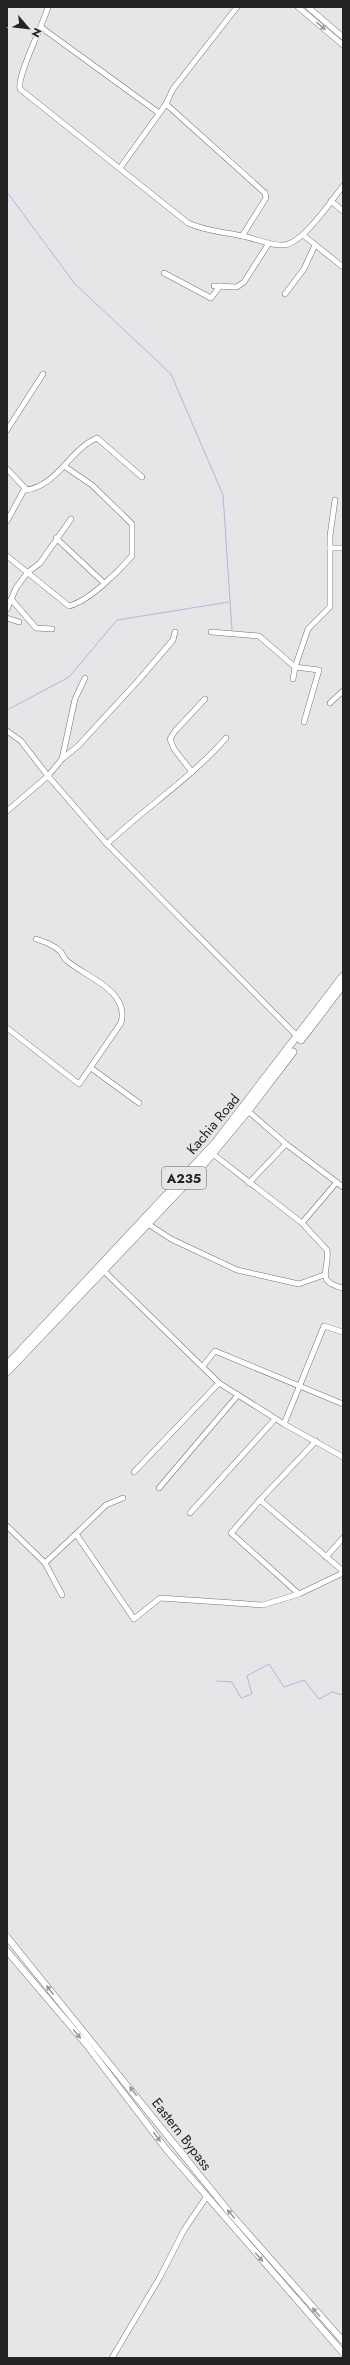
<svg xmlns="http://www.w3.org/2000/svg" width="350" height="2365" font-family="Jost,sans-serif">
<style>
.lines{fill:none;stroke-linecap:round;stroke-linejoin:round}
.stream{stroke:#a7bcdc;stroke-width:1}
.minor-casing{stroke:#747476;stroke-width:6}
.major-casing{stroke:#747476;stroke-width:7}
.highway-casing{stroke:#747476;stroke-width:8}
.minor{stroke:#fff;stroke-width:5}
.major{stroke:#fff;stroke-width:6}
.highway{stroke:#fff;stroke-width:7}
.oneway{fill:#9c9c9c}
.labels{text-anchor:middle;stroke-width:3;stroke-linejoin:round;paint-order:stroke}
.shield{fill:#e6e6e8;stroke:#5e5e5f;stroke-width:1}
.shield-label{font-size:13px;font-weight:bold;fill:#232324}
.street-label{font-size:14px;fill:#232324;stroke:#e6e6e8}
</style>
<rect width="100%" height="100%" fill="#e6e6e8"/>
<g class="lines">
<g class="stream">
<polyline points="7,192 75,284 171,374 223,495 232,630"/>
<polyline points="9,709 69,677 117,620 229,602"/>
<polyline points="217,1681 232,1682 241,1698 252,1694 247,1676 269,1664 284,1687 304,1680 319,1699 332,1692 343,1695"/>
</g>
<defs>
<g id="minor">
<path d="M48,7c-5,18 -31,68 -28,82l168,134c19,9 39,9 59,14 12,3 24,9 36,8 19,0 48,-44 60,-59"/>
<polyline points="298,7 343,45"/>
<polyline points="308,7 343,37"/>
<polyline points="42,28 159,113"/>
<polyline points="166,104 265,193 266,198 242,236"/>
<polyline points="120,168 166,104 173,89 237,7"/>
<polyline points="331,201 343,211"/>
<polyline points="303,235 343,267"/>
<polyline points="164,273 211,298 220,286"/>
<polyline points="214,286 237,287 244,282 269,243"/>
<polyline points="285,294 304,269 315,245"/>
<polyline points="7,430 43,374"/>
<polyline points="7,469 25,488 7,521"/>
<path d="M25,490c32,-3 45,-41 72,-52l45,39"/>
<polyline points="56,538 104,583"/>
<polyline points="330,548 343,548"/>
<path d="M7,556l62,50c20,-5 49,-34 63,-50v-32l-40,-39 -28,-19"/>
<polyline points="11,599 36,628 52,629"/>
<polyline points="7,609 16,588 27,573 40,563 71,519"/>
<polyline points="7,618 19,622"/>
<polyline points="211,632 259,636 295,667 293,679"/>
<polyline points="330,703 343,691"/>
<polyline points="304,722 319,670 295,667 308,629 330,607 330,536 335,500"/>
<polyline points="7,731 21,741 48,776 107,844 298,1037"/>
<polyline points="62,759 75,699 85,678"/>
<polyline points="192,772 174,749 170,739 175,731 205,699"/>
<polyline points="7,811 48,776 62,759 78,746 137,682 173,640 175,632"/>
<path d="M107,844c39,-37 84,-66 119,-106"/>
<path d="M7,1028l72,56 42,-61c9,-33 -36,-46 -55,-63 -2,-2 -3,-5 -5,-8 -7,-7 -16,-10 -25,-13"/>
<polyline points="91,1068 139,1103"/>
<polyline points="248,1111 286,1144 343,1187"/>
<path d="M213,1154l89,69 25,27c3,21 -13,31 16,38"/>
<polyline points="249,1183 286,1144"/>
<polyline points="302,1223 336,1183"/>
<polyline points="148,1224 171,1239 237,1270 299,1284 324,1275"/>
<polyline points="104,1271 219,1383 284,1424 343,1457"/>
<polyline points="203,1366 215,1351 343,1404"/>
<polyline points="284,1424 324,1326 343,1332"/>
<polyline points="134,1472 219,1383"/>
<polyline points="159,1488 238,1395"/>
<polyline points="260,1500 316,1441"/>
<polyline points="190,1513 275,1419"/>
<polyline points="7,1526 45,1563 62,1595"/>
<polyline points="76,1534 106,1505 123,1498"/>
<polyline points="326,1557 343,1538"/>
<polyline points="45,1563 76,1534 134,1619 160,1598 263,1605 299,1594 231,1533 260,1500 343,1571"/>
<polyline points="299,1594 343,1573"/>
<polyline points="112,2358 160,2277 184,2230 207,2196"/>
</g>
<g id="major">
<polyline points="7,1937 230,2213 343,2341"/>
<polyline points="7,1951 86,2044 166,2149 343,2353"/>
</g>
<g id="highway">
<polyline points="301,1040 343,985"/>
<polyline points="7,1365 215,1143 343,976"/>
<polyline points="7,1372 198,1171 248,1111 293,1052"/>
</g>
</defs>
<use href="#minor" class="minor-casing"/>
<use href="#major" class="major-casing"/>
<use href="#highway" class="highway-casing"/>
<use href="#minor" class="minor"/>
<use href="#major" class="major"/>
<use href="#highway" class="highway"/>
</g>
<defs><path id="oneway-solid" d="M-6-.8H1V-3.2L6.5 0L1 3.2V.8H-6Z"/></defs>
<g class="oneway">
<use href="#oneway-solid" transform="translate(321 26) rotate(40)"/>
<use href="#oneway-solid" transform="translate(50 1990) rotate(-129)"/>
<use href="#oneway-solid" transform="translate(77 2034) rotate(50)"/>
<use href="#oneway-solid" transform="translate(133 2091) rotate(-128)"/>
<use href="#oneway-solid" transform="translate(157 2137) rotate(53)"/>
<use href="#oneway-solid" transform="translate(231 2214) rotate(-130)"/>
<use href="#oneway-solid" transform="translate(259 2257) rotate(49)"/>
<use href="#oneway-solid" transform="translate(316 2312) rotate(-131)"/>
</g>
<g class="labels">
<rect class="shield" x="162" y="1167" width="44" height="22" rx="3"/>
<g class="shield-label">
<text x="184" y="1183">A235</text>
</g>
<g class="street-label">
<text transform="translate(213 1124) rotate(-50)" y="5">Kachia Road</text>
<text transform="translate(182 2134) rotate(52)" y="5">Eastern Bypass</text>
</g>
</g>
<rect width="350" height="2365" fill="none" stroke="#232324" stroke-width="16"/>
<g transform="translate(28 28) rotate(118)" stroke="#e6e6e8" stroke-width="3" paint-order="stroke">
<path d="M0-3L7 15L0 10L-7 15Z" fill="#232324"/>
<text y="-6" font-size="11" font-weight="bold" text-anchor="middle" fill="#232324">N</text>
</g>
</svg>
